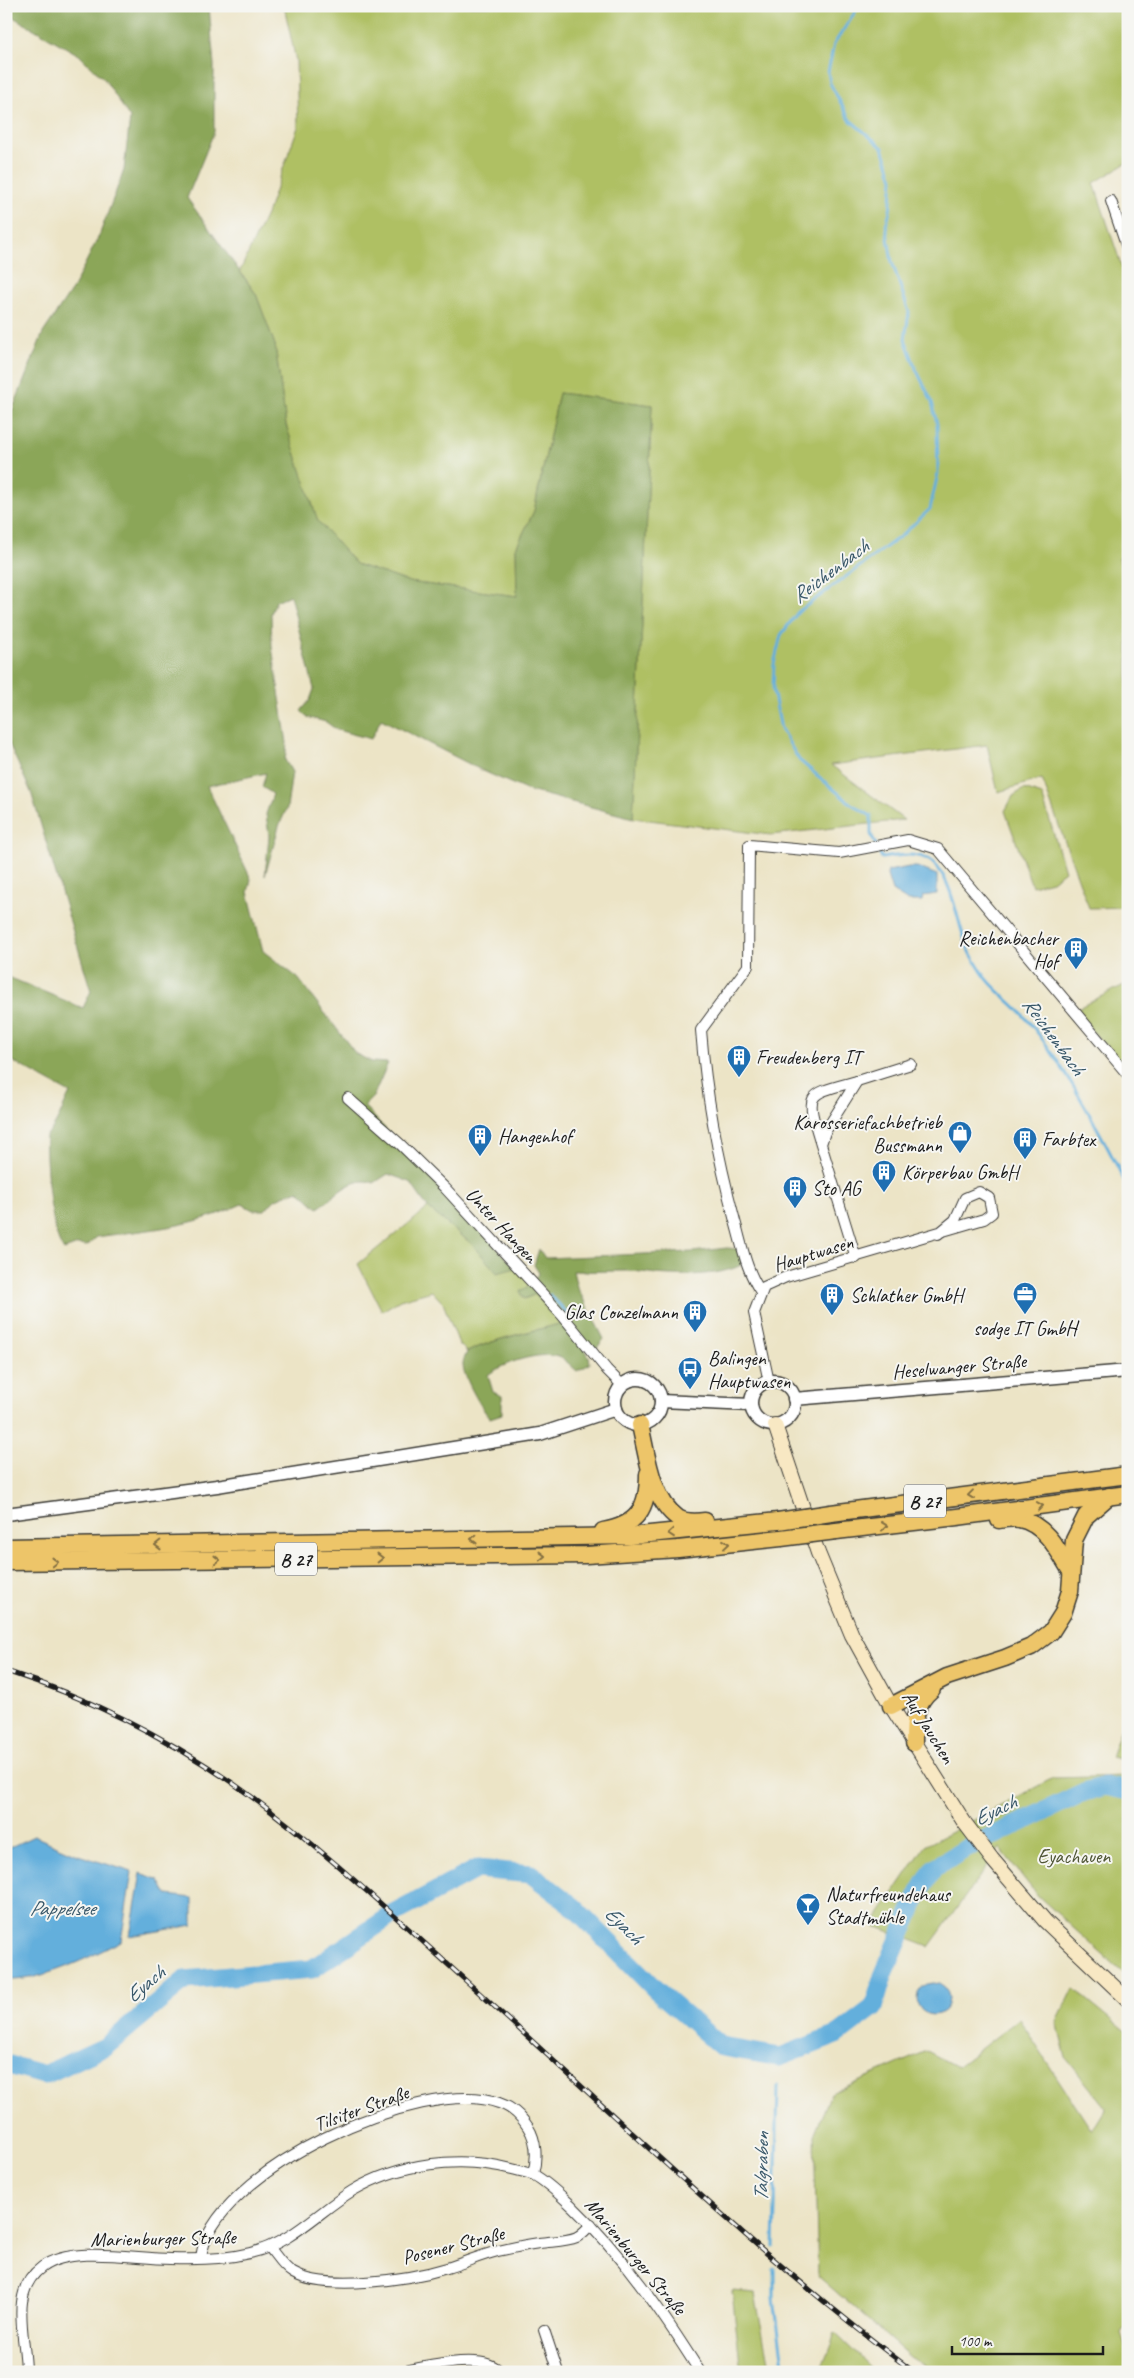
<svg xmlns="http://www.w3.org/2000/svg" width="1134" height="2378" font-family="Caveat,sans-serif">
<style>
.green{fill:#afc063;stroke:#666e40}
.forest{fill:#8ba659;stroke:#54613a}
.water{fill:#63afdc;stroke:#40667c}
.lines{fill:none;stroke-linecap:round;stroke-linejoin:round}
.stream{stroke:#63afdc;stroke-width:3}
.river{stroke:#63afdc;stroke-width:19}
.minor-casing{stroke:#3b3a36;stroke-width:12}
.tertiary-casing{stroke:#3b3a36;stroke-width:15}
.secondary-casing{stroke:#3b3a36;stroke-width:16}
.trunk-casing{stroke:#3b3a36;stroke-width:19}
.minor{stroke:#fff;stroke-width:10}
.tertiary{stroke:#fff;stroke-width:12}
.secondary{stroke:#f8e8c3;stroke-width:14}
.trunk{stroke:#edc569;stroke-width:16}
.rail-casing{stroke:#1c1c1c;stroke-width:5}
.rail{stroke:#f6f6f2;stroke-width:3;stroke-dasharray:9;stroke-linecap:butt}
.trunk-bridge-casing{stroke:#3b3a36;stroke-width:19;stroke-linecap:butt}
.trunk-bridge{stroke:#edc569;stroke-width:16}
.oneway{stroke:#847042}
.labels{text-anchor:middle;stroke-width:4;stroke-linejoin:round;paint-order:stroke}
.shield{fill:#f6f6f2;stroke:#5d5d5c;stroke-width:1}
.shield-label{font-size:19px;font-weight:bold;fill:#1c1c1c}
.poi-label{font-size:20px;fill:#1c1c1c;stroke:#f6f6f2;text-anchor:start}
.street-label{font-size:20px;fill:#1c1c1c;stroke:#f6f6f2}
.park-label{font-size:20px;fill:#4f5535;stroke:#f6f6f2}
.water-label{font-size:21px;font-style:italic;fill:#385769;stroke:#f6f6f2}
</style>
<rect width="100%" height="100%" fill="#f6f6f2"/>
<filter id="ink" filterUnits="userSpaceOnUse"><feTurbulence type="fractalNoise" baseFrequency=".02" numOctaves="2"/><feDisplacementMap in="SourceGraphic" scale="10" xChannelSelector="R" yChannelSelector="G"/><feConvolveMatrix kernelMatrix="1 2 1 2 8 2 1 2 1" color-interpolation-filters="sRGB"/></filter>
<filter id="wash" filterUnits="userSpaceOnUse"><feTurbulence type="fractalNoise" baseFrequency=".0096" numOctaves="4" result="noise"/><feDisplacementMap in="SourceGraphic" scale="20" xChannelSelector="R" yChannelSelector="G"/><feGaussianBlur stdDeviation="1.12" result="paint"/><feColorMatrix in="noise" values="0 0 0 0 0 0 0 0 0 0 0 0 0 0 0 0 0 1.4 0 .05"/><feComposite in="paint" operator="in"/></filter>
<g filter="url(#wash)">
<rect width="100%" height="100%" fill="#ece4c6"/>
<g class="green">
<polygon points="284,6 1128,6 1128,162 1094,183 1128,286 1128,556 1119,558 1128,590 1128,907 1089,908 1042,779 998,792 987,745 831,765 904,820 771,835 633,818 652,405 559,393 534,511 516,548 517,596 409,582 356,564 318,522 286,425 275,345 256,294 240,271 269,208 298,127 296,61"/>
<polygon points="1024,789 1042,795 1065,871 1052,881 1032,886 1005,811 1013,796"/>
<polygon points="1128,983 1128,1072 1074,1010"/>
<path d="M428,1208l45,37 24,27 19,-4 15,15 -7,16 12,-5 13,18 14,11c-33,9 -65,14 -96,29l-8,-8 -16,-41 -11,-12 -32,9 -18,11 -24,-47z"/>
<polygon points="1128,1708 1128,1761 1111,1757"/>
<polygon points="1128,1776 1128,1971 1124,1974 1037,1895 1000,1848 929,1947 872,1925 925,1846 1053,1778"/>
<polygon points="1073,1988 1128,2033 1128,2322 1121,2333 1128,2354 1128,2372 935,2372 910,2357 818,2276 814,2135 831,2093 927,2051 957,2067 1019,2019 1092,2131 1106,2108 1066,2058 1057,2021"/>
<polygon points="732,2291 755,2293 770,2372 741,2372"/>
<polygon points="835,2333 875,2372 820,2372"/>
</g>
<g class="forest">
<path d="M6,6h203l5,59v67l-27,66 69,96 19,51 11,80 32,96 38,43 53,18 108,14 -1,-48 18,-37 25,-118 93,12 -19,413 -107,-28 -43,-19 -102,-52 -10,20 -34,-9 -11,-8 -19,-5 -6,-6 9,-11 4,-11 -24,-94 -14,6 -5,13 1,33 15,96 -2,17 7,12 -5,36 -8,18 -14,50 4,-40 -3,-22 7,-20 -11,-7 4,-14 -59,13 44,93 -3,13 15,59 35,27 58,76 16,8 16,1 -15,34 -9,9 152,162 -19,5 -24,-28 -45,-37 -18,-26 -22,-8 -14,9c-22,-9 -40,15 -56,25l-20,-18 -22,9 -11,11h-12l-11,-6c-52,24 -91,25 -145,33l-10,9 -9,-1 -14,5c-13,-11 -20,-95 -18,-114 12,-12 16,-28 24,-43l-58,-32 -6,-7v-78l77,32 8,-17 -60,-199 -22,-48 -3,-13v-305l37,-93 30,-45 26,-52 25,-66 6,-52 -25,-38 -26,-25 -73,-42z"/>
<path d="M727,1248l11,1 7,13c-12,12 -57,14 -75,13 -14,0 -28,-4 -43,-4 -18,0 -36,1 -54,0l4,16 27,52 -8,10 -12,-1 5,8 1,8 -13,7c-5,-4 -13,-13 -19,-14 -18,-6 -56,6 -70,18l5,17 9,4v18l-12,4c-8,-8 -28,-43 -27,-54 0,-4 3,-9 4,-12 32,-15 62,-19 95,-29l-13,-11 -13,-18 -12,5 -4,-8 9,-5 10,-13 -5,-8 5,-16 6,9 147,-6z"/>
</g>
<g class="water">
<polygon points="909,867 917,867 937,875 937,894 923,896 922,901 908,901 892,891 887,875 888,871"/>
<path d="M34,1836l44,19 54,17 -11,69c-30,16 -81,41 -115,39v-131z"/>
<polygon points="141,1873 159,1880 167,1895 193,1898 193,1925 130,1936"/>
<circle cx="933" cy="1999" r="16"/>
</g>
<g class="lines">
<g class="stream">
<path d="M859,6l-25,38 -6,28 2,11 20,37 33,28 10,31 -3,32 -4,14 6,37 17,50 -4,27 11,30 16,33 5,22 1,49 -8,36 -29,27 -103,76 -17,23 -7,29 -1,26 8,39 18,31 51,43 21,13v18l11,24c18,-3 43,-8 56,10 16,21 19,54 29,78 4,9 10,18 15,26 10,17 30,29 42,44 40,46 77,117 104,172"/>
<polyline points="550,1295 571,1317"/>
<polyline points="1123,1789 1128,1775"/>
<polyline points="774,2247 778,2086"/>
<polyline points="774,2268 774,2298 784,2372"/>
</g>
<polyline class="river" points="6,2064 44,2075 105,2047 185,1980 312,1969 395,1913 477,1869 531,1874 574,1907 655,1989 722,2047 780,2057 837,2035 874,2007 883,1976 917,1897 934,1868 962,1851 1084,1792 1105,1786 1128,1791"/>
</g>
</g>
<g filter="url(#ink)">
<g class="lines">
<defs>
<g id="minor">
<polyline points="1111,201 1128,251"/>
<polyline points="857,1081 911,1064"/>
<polyline points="348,1098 400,1144 445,1188 562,1315 607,1370 622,1385"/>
<path d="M821,1144c-16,-52 -16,-49 36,-63l-32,51 -4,12 35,114"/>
<path d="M761,1292c-15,-21 -19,-47 -26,-71 -17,-63 -29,-126 -34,-191l47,-64 1,-121 90,8 69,-13 30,9 190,226"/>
<polyline points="769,1382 754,1313 764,1287 786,1277 984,1219 992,1213 989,1198 979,1192 965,1198 955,1220 938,1234"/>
<path d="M270,2248c7,9 13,19 23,25 33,19 118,6 154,-5 17,-5 34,-13 51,-17 13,-3 27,-6 41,-8 12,-2 26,-1 38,-6 5,-3 10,-8 14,-13"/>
<path d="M201,2258c9,-86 222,-183 298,-155 13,4 22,13 29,24 9,14 9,32 5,47"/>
<polyline points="544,2330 558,2372"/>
<path d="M26,2372c0,-35 -18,-80 16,-105 30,-22 93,-8 128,-8 25,1 55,0 80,-6 40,-9 68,-41 102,-62 47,-28 107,-36 160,-22 7,2 15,3 22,6 13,7 26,20 38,31 50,48 91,107 128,166"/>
<path d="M400,2372c21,-4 86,-21 100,0"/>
</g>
<g id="tertiary">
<circle cx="638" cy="1402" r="23"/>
<circle cx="773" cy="1403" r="22"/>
<polyline points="794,1399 1128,1371"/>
<polyline points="661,1401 751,1405"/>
<polyline points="6,1514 217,1486 540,1434 616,1409"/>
</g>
<polyline id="secondary" points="775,1425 818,1553 852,1635 891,1706 964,1822 992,1859 1045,1921 1128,2000"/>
<g id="trunk">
<path d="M640,1425c7,29 11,74 38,93 8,5 18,4 27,3"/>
<polyline points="831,1513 1128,1475"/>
<path d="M999,1520c6,-1 14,-2 20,-1 26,5 39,31 51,51"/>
<path d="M603,1531c35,-6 45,-23 45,-57"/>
<polyline points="836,1531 957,1517 1128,1494"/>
<polyline points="6,1547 630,1536 778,1521"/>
<polyline points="6,1562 586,1555 678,1549 781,1538"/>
<polyline points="891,1706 947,1677 1005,1658 1031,1647 1051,1632 1063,1613 1070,1591 1074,1540 1086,1516 1109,1496"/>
<path d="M914,1743c0,-22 0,-39 18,-54"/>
</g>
</defs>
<use href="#minor" class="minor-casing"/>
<use href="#tertiary" class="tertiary-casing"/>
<use href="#secondary" class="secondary-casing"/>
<use href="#trunk" class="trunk-casing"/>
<use href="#minor" class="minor"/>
<use href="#tertiary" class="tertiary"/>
<use href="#secondary" class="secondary"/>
<use href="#trunk" class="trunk"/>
<defs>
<path id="rail" d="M6,1671c81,26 158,65 228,113 82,58 156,128 230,195 148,133 290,274 450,393"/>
</defs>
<use href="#rail" class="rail-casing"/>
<use href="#rail" class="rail"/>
<defs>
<g id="trunk-bridge">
<polyline points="778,1521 831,1513"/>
<polyline points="781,1538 836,1531"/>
</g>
</defs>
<use href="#trunk-bridge" class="trunk-bridge-casing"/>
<use href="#trunk-bridge" class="trunk-bridge"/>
</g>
<defs><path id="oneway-chevron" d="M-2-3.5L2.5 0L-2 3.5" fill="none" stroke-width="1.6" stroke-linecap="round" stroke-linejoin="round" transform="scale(1.25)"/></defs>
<g class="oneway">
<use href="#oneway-chevron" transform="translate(971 1495) rotate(173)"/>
<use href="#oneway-chevron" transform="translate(1040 1506) rotate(-8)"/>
<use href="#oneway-chevron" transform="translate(884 1526) rotate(-6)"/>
<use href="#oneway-chevron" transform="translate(671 1533) rotate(175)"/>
<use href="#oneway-chevron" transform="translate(474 1539) rotate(179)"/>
<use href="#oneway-chevron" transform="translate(726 1544) rotate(-6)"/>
<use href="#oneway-chevron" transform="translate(158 1545) rotate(179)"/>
<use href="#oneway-chevron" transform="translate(542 1556) rotate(-1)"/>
<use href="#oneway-chevron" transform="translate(380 1558) rotate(-1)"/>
<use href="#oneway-chevron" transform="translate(217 1560) rotate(-1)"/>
<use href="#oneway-chevron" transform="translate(55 1562) rotate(-1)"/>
</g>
</g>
<defs>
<symbol id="building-pin" viewBox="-11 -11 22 30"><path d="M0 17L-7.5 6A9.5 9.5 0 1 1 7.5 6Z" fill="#1f6fb2" stroke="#f6f6f2"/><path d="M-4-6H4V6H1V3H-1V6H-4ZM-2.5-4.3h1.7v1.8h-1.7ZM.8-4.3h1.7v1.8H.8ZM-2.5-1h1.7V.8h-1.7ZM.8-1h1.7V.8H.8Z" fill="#fff"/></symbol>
<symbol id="shop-pin" viewBox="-11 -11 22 30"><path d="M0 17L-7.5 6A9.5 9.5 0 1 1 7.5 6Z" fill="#1f6fb2" stroke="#f6f6f2"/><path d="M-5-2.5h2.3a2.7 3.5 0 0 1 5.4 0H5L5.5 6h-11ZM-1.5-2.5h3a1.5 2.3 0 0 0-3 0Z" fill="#fff"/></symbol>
<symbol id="office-pin" viewBox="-11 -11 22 30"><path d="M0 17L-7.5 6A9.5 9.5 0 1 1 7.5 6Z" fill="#1f6fb2" stroke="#f6f6f2"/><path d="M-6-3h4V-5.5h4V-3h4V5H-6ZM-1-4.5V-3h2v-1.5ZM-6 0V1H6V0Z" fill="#fff"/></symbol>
<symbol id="bus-pin" viewBox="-11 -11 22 30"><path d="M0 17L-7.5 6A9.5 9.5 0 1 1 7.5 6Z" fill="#1f6fb2" stroke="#f6f6f2"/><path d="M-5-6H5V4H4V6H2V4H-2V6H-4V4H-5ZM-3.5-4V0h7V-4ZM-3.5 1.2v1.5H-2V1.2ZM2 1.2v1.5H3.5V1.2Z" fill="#fff"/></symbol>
<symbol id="bar-pin" viewBox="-11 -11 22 30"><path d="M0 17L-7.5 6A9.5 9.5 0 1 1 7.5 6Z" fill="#1f6fb2" stroke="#f6f6f2"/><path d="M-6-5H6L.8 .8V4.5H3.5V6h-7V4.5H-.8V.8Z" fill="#fff"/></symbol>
</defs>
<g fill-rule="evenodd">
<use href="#building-pin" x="1062" y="935" width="28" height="38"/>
<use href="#building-pin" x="725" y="1043" width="28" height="38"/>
<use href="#shop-pin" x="946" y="1119" width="28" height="38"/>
<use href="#building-pin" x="466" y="1122" width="28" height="38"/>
<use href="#building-pin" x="1011" y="1125" width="28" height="38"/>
<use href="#building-pin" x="870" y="1158" width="28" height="38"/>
<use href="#building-pin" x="781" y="1174" width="28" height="38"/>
<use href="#office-pin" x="1011" y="1280" width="28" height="38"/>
<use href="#building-pin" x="818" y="1281" width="28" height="38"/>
<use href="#building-pin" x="681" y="1298" width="28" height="38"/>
<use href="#bus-pin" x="676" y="1355" width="28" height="38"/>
<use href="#bar-pin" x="794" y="1891" width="28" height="38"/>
</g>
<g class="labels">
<g class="shield">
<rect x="904" y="1484.5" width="42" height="33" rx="4"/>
<rect x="275" y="1542.5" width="42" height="33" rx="4"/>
</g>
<g class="shield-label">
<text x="925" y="1508">B 27</text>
<text x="296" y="1566">B 27</text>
</g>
<g class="poi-label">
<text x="1058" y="945" text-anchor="end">Reichenbacher<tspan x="1058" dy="23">Hof</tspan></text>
<text x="756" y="1064">Freudenberg IT</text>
<text x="942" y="1129" text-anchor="end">Karosseriefachbetrieb<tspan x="942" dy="23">Bussmann</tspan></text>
<text x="498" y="1143">Hangenhof</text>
<text x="1042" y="1146">Farbtex</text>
<text x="902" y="1179">Körperbau GmbH</text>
<text x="812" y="1195">Sto AG</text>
<text x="850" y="1302">Schlather GmbH</text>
<text x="678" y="1319" text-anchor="end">Glas Conzelmann</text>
<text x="1025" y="1335" text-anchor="middle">sodge IT GmbH</text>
<text x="708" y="1365">Balingen<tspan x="708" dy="23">Hauptwasen</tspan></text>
<text x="826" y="1901">Naturfreundehaus<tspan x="826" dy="23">Stadtmühle</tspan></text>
</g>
<g class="street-label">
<text transform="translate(502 1225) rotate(47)" y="7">Unter Hangen</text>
<text transform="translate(813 1253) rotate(-17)" y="7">Hauptwasen</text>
<text transform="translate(959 1366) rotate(-5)" y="7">Heselwanger Straße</text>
<text transform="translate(929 1727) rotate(58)" y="7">Auf Jauchen</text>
<text transform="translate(361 2108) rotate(-20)" y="7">Tilsiter Straße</text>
<text transform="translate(163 2238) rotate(-1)" y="7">Marienburger Straße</text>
<text transform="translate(453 2245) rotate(-14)" y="7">Posener Straße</text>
<text transform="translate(636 2256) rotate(50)" y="7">Marienburger Straße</text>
</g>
<g class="park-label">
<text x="1074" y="1863">Eyachauen</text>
</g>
<g class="water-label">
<text transform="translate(830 571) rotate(-37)" y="7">Reichenbach</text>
<text transform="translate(1054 1036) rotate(54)" y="7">Reichenbach</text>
<text transform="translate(995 1810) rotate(-26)" y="7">Eyach</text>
<text x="62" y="1915">Pappelsee</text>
<text transform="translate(624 1925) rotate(45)" y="7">Eyach</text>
<text transform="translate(145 1984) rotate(-40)" y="7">Eyach</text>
<text transform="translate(761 2167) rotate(-89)" y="7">Talgraben</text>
</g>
</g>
<rect width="1134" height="2378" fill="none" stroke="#f6f6f2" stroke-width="25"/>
<path d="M952 2346v8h151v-8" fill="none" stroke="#1c1c1c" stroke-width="2.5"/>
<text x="959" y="2346" font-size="15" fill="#1c1c1c" stroke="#f6f6f2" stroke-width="4" paint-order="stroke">100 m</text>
</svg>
